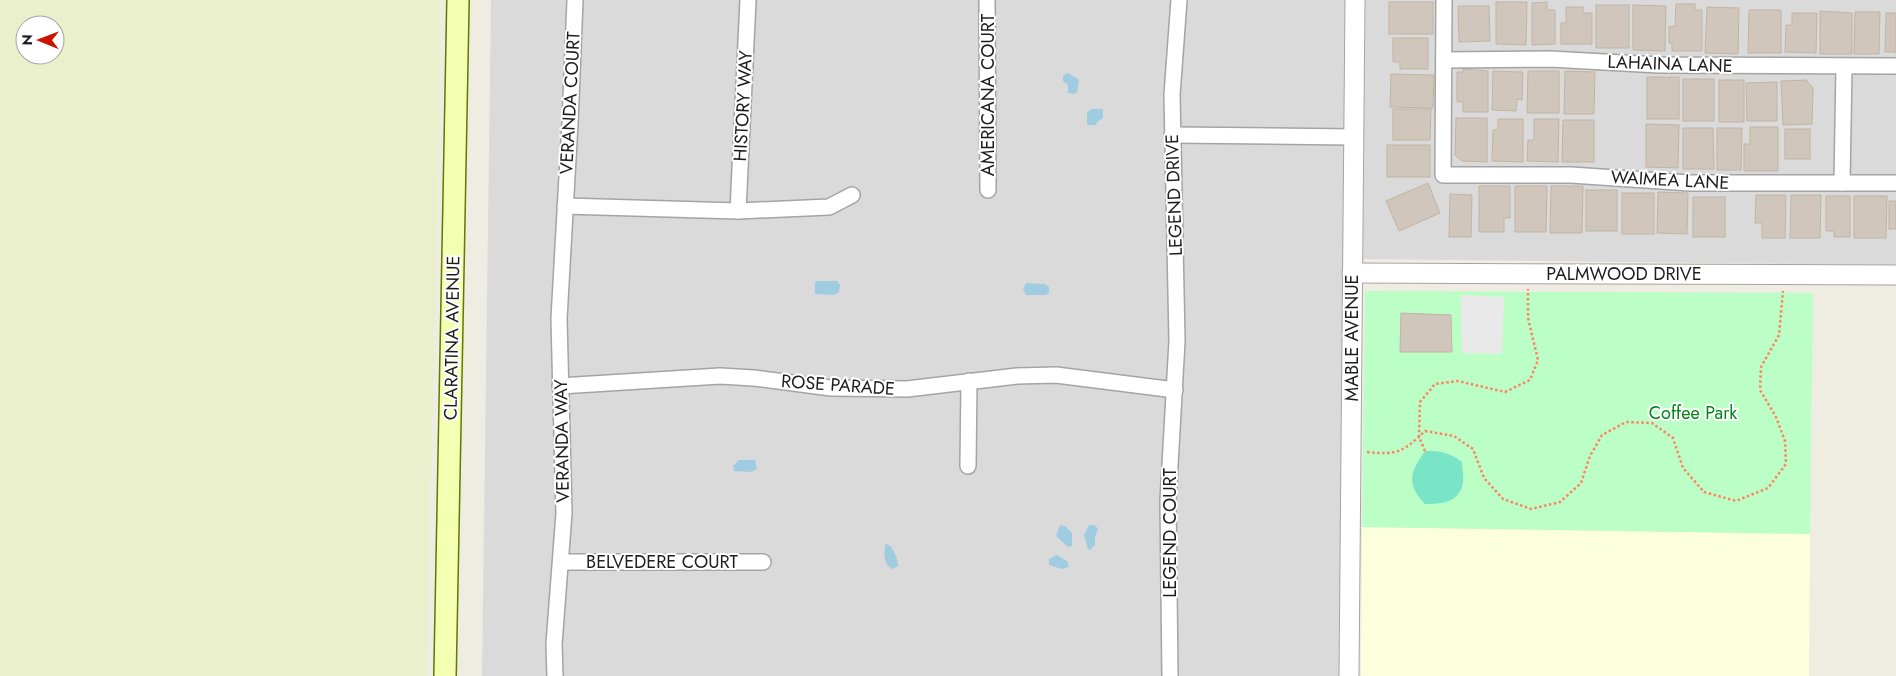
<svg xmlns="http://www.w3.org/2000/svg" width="1896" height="676" font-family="Jost,sans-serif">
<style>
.residential{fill:#dbdada}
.education{fill:#fcffdc}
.farmland{fill:#eaf0cc;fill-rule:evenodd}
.park{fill:#bbfec6}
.pitch{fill:#79e5c6}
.parking{fill:#e9e9e9}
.water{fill:#9fcce1}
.building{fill:#d0c6bb;stroke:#c2b4a3}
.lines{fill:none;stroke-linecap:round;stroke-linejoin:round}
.minor-casing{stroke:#a4a4a4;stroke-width:18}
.tertiary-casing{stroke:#a4a4a4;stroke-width:21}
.secondary-casing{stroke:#607900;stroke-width:24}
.path{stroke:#ff8264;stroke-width:2.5;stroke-dasharray:2.5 2.5;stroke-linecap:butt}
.minor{stroke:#fff;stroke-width:15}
.tertiary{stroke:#fff;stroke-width:19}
.secondary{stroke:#f3ffb1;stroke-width:21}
.labels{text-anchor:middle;stroke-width:4;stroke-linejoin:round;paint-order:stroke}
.street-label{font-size:18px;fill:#1d1d1d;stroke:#fff}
.park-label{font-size:18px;fill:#028419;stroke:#fff}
</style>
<rect width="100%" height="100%" fill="#efece2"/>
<g class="residential">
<polygon points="491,0 1345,0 1340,676 482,676"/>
<polygon points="1365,0 1896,0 1896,265 1363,259"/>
</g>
<polygon class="education" points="1362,527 1810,534 1809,676 1361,676"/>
<path class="farmland" d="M0,0h440l-2,194 -13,482h-425zM25,25h30v30h-30z"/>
<polygon class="park" points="1365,291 1813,293 1810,534 1362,527"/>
<path class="pitch" d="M1425,451c15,0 24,1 37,11 0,6 2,14 1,20 -3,21 -22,22 -38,22 -19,-20 -15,-32 0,-53z"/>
<polygon class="parking" points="1461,295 1504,297 1502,354 1462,353"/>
<g class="water">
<polygon points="1067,73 1077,78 1079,81 1077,92 1074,94 1068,93 1068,85 1063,81 1063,76"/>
<polygon points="1091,109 1103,109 1103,118 1097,122 1096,125 1087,125 1087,113"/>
<polygon points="816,281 837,281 840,285 839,292 834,295 815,294 815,283"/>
<polygon points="1026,283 1045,284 1049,287 1049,293 1046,295 1026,295 1023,289"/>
<polygon points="739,460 755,460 757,469 751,472 734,471 733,466"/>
<polygon points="1060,525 1065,526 1072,533 1072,546 1068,547 1056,536"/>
<polygon points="1089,525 1095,525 1098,529 1095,537 1095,545 1090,550 1088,549 1084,535"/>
<path d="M887,544c6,2 11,15 11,22l-5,3c-10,-4 -9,-15 -8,-24z"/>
<polygon points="1057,555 1067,561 1069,567 1062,569 1049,565 1049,559"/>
</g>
<g class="building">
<rect x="1389" y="2" width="44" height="32"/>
<polygon points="1496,2 1527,2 1526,45 1496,44"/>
<polygon points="1547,2 1547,10 1555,10 1555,44 1532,45 1532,3"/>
<polygon points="1676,4 1695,4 1695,10 1702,10 1702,51 1672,51 1672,43 1669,43 1669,27 1675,26"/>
<rect x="1596" y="5" width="33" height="43"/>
<polygon points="1633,5 1666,6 1665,51 1633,50"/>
<polygon points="1458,6 1489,6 1490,41 1459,42"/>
<polygon points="1566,7 1583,7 1583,13 1592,13 1592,44 1561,44 1561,23 1566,23"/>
<polygon points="1707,7 1739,8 1738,54 1705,53"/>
<polygon points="1749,10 1781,10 1781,53 1748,53"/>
<polygon points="1820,11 1852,13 1852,54 1820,54"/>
<polygon points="1855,12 1880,12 1879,54 1854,54"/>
<polygon points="1792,13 1817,13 1816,53 1785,52 1786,25 1792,25"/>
<polygon points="1886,13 1896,13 1896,52 1885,52"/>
<polygon points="1393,38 1428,38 1428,69 1400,69 1400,62 1393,62"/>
<polygon points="1463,69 1488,71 1488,112 1463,112 1463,102 1457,102 1457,72 1463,72"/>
<polygon points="1493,71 1523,72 1522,100 1517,99 1516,111 1492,110"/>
<polygon points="1528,71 1559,71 1559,113 1527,113"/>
<polygon points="1565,71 1595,72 1594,114 1564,114"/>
<polygon points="1391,74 1434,75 1433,108 1390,107"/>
<rect x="1647" y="77" width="32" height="42"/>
<rect x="1683" y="79" width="31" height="42"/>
<rect x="1719" y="80" width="25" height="42"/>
<polygon points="1806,80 1813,88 1812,124 1783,125 1781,81"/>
<polygon points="1777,82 1777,121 1747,121 1746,83"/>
<polygon points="1393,109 1431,109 1430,140 1393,140"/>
<polygon points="1456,118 1487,118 1487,162 1462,161 1455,155"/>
<polygon points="1498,119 1523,119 1523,162 1492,161 1493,130 1498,130"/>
<polygon points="1534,119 1559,119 1558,162 1527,161 1528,140 1534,140"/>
<polygon points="1563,120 1594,120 1594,162 1562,162"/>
<polygon points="1646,124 1679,125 1678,168 1646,167"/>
<polygon points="1750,127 1778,127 1778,171 1744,171 1744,144 1750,144"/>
<polygon points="1683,128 1713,128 1714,169 1683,169"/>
<polygon points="1717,128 1742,128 1741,170 1717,170"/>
<rect x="1785" y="129" width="25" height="30"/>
<rect x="1387" y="145" width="43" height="32"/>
<polygon points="1428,183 1440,213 1399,231 1386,201"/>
<polygon points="1479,186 1510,186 1510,218 1504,218 1504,232 1479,232"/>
<polygon points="1515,186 1547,186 1546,232 1515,232"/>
<polygon points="1551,186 1583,186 1582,233 1550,233"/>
<rect x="1586" y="190" width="31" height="41"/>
<polygon points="1658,192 1688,193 1687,234 1657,233"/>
<rect x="1622" y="193" width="32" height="41"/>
<polygon points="1450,194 1472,195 1471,237 1449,237"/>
<polygon points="1756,195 1786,195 1785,238 1762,238 1762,223 1755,223"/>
<polygon points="1791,195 1821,195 1820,238 1790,238"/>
<polygon points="1826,196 1850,196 1850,237 1834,237 1834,231 1826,231"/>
<polygon points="1854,196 1887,196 1886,238 1854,238"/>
<rect x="1693" y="197" width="32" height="40"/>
<rect x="1889" y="201" width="7" height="28"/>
<polygon points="1401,313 1451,315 1452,352 1400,352"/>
</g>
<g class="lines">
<defs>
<g id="minor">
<polyline points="987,0 988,190"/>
<polyline points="1444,0 1443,175 1571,175 1690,183 1896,183"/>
<polyline points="1444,60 1550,59 1659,65 1896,66"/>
<polyline points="1172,135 1353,137"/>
<polyline points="1842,183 1844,67"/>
<polyline points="565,206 738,211 829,207 852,195"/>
<polyline points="738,211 748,0"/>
<polyline points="560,386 720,376 754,378 831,388 907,389 1017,376 1056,375 1175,390"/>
<polyline points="968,466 969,381"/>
<polyline points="561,562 763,562"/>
<polyline points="555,676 554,644 564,513 559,319 570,123 575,0"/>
<polyline points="1170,676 1168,501 1177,341 1172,95 1179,0"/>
</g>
<g id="tertiary">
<polyline points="1352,273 1896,275"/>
<polyline points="1349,676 1355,0"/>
</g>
<polyline id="secondary" points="445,676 458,0"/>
</defs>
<use href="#minor" class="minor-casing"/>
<use href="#tertiary" class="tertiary-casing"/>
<use href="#secondary" class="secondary-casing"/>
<g class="path">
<polyline points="1425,451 1419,437 1420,402 1435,384 1458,381 1505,392 1530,380 1538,360 1528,318 1528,289"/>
<path d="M1367,452c31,3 36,0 58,-21l29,5 19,13 11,29 19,21 28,10 29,-7 21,-19 9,-27 12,-21 24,-13 26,1 21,15 10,30 21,24 32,9 32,-13 18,-24 -1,-23 -9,-24 -16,-27 1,-23 18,-32 4,-44"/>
</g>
<use href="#minor" class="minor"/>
<use href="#tertiary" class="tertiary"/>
<use href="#secondary" class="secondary"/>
</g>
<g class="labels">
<g class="street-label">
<text transform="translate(1670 64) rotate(2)" y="6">LAHAINA LANE</text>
<text transform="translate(988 95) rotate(-90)" y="6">AMERICANA COURT</text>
<text transform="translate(570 103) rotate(-87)" y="6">VERANDA COURT</text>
<text transform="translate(743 106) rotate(-87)" y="6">HISTORY WAY</text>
<text transform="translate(1670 180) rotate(3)" y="6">WAIMEA LANE</text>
<text transform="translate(1174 195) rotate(-92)" y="6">LEGEND DRIVE</text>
<text x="1624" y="280">PALMWOOD DRIVE</text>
<text transform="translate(452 338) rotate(-89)" y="6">CLARATINA AVENUE</text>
<text transform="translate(1352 338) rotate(-90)" y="6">MABLE AVENUE</text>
<text transform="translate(838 385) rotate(4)" y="6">ROSE PARADE</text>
<text transform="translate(562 441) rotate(-91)" y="6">VERANDA WAY</text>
<text transform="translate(1170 533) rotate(-90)" y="6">LEGEND COURT</text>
<text x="662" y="568">BELVEDERE COURT</text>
</g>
<g class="park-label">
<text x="1693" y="419">Coffee Park</text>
</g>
</g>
<g transform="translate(40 40) rotate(271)"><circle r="24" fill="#ffffff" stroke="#a5a5a5"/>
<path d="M0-4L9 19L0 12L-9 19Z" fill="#cb1300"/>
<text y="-8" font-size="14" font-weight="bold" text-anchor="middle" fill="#1d1d1d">N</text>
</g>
</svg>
